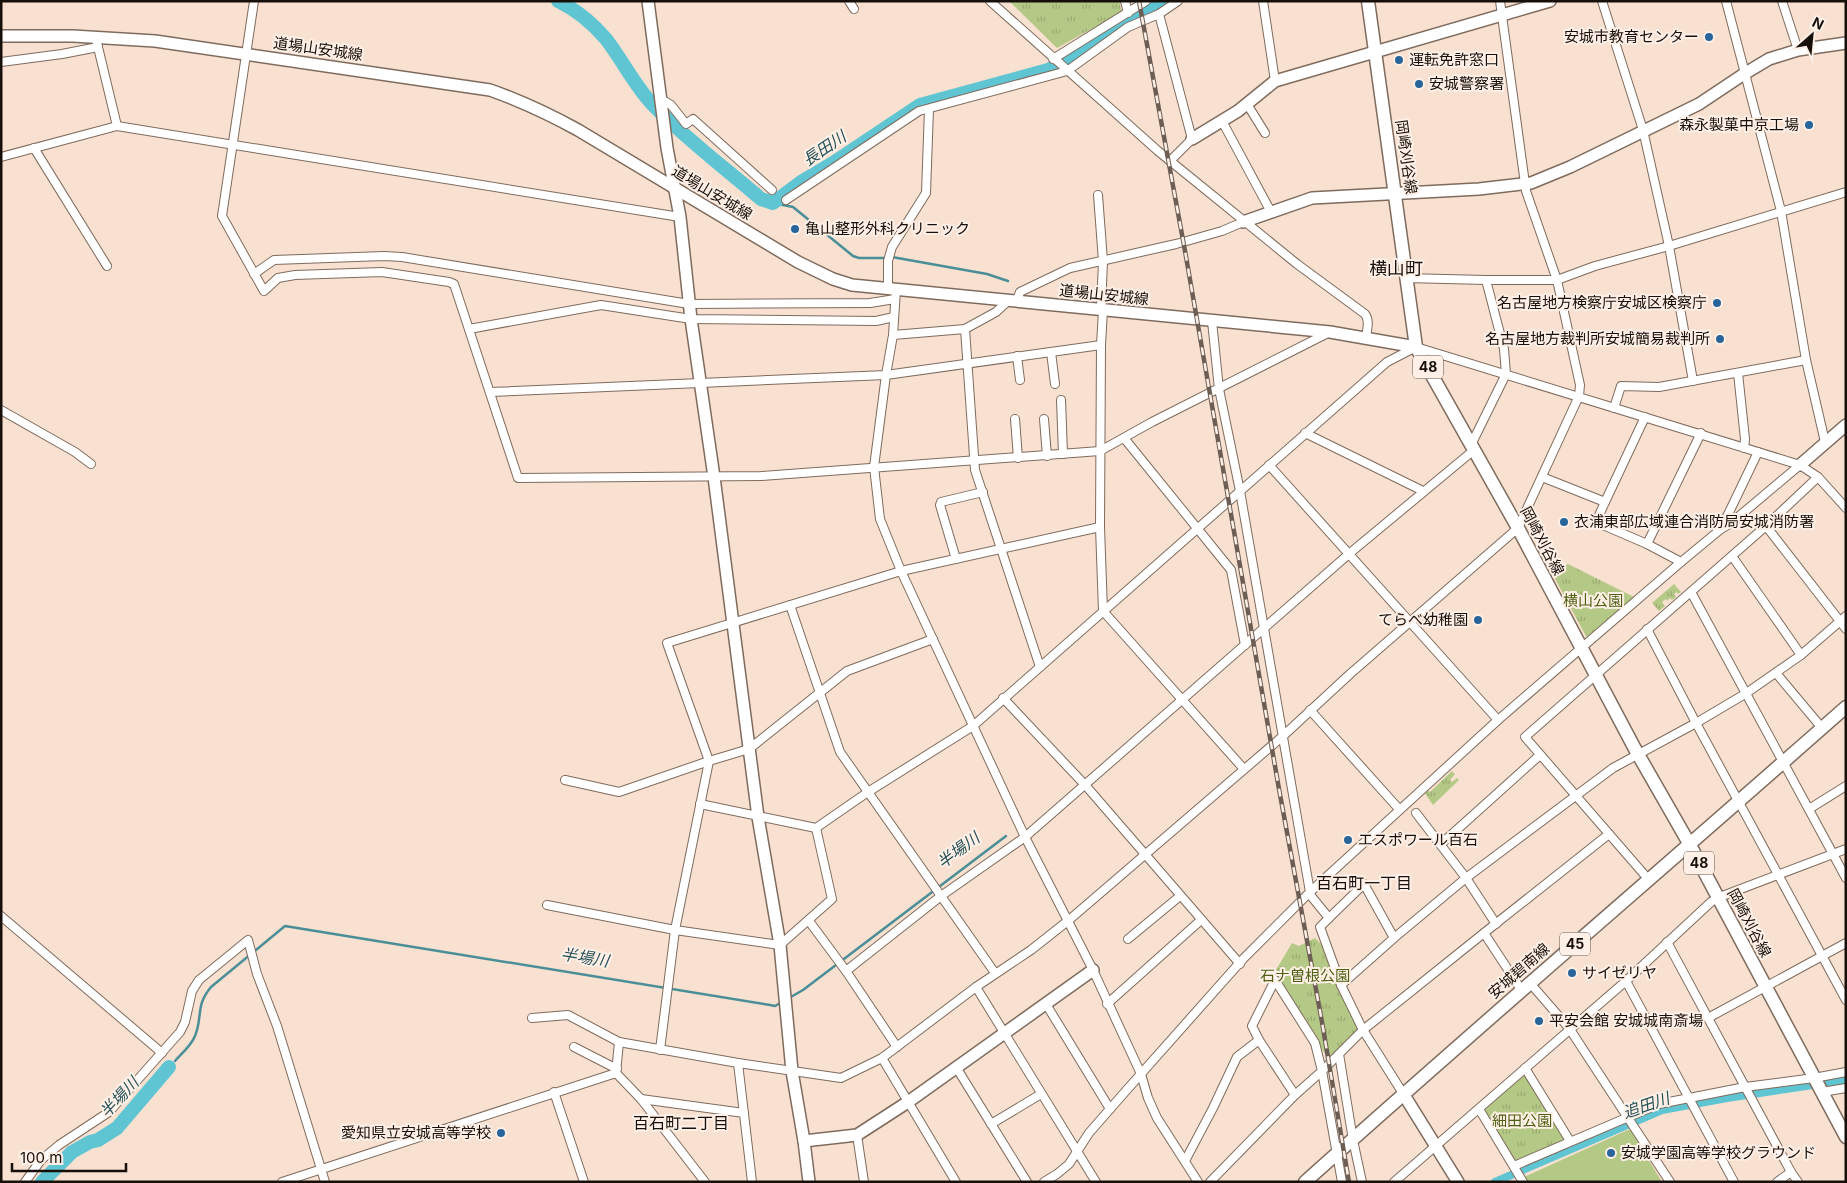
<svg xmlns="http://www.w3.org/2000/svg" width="1847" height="1183" font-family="Inter,'Noto Sans JP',sans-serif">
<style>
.green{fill:#b4c986}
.park{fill:url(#park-tufts)}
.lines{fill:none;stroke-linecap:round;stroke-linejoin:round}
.stream{stroke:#4a8e97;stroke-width:2.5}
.canal{stroke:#60c5d3;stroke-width:8}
.river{stroke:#60c5d3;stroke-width:14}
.street-casing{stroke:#7f6b5d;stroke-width:10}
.secondary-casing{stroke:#7f6b5d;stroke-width:14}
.primary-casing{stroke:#7f6b5d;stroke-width:15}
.street{stroke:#fff;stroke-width:8}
.secondary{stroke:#fff;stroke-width:11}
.primary{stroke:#fff;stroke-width:12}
.rail-casing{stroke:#6c5e55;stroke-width:4.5}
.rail{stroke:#fff0e7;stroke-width:2.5;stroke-dasharray:8;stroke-linecap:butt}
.poi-dot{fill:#27659b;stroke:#fff0e7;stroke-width:2}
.labels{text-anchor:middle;stroke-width:4;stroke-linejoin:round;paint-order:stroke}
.shield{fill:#fff0e7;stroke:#5d524c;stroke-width:1}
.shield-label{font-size:14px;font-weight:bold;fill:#170f0a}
.poi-label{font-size:15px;fill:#170f0a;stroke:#fff0e7;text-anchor:start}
.street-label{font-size:15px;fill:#170f0a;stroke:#fff0e7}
.park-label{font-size:15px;fill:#4d6014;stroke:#fff0e7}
.water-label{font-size:16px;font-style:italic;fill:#235157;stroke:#fff0e7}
.neighbourhood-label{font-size:16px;fill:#170f0a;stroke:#fff0e7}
.quarter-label{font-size:18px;fill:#170f0a;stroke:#fff0e7}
</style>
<defs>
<pattern id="park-tufts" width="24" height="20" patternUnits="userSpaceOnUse" patternTransform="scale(1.25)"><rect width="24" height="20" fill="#b4c986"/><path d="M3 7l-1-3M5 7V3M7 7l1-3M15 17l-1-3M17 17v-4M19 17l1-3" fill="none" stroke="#9aab72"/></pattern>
</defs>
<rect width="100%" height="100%" fill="#f8e1d1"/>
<polygon class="green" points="1630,1129 1662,1182 1528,1182 1524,1177"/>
<g class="park">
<polygon points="1009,1 1119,1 1122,12 1057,48"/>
<polygon points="1568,564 1634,597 1587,638 1552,573"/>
<polygon points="1674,584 1681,592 1678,594 1676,592 1674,594 1676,597 1672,600 1670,598 1667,601 1666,599 1662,602 1665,606 1659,611 1652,603"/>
<polygon points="1452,771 1455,774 1450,780 1452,782 1457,778 1459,780 1433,805 1424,792 1427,789 1430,792"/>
<polygon points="1315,938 1324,947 1335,980 1358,1029 1331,1056 1326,1055 1273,975 1292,943 1299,946"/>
<polygon points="1523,1075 1527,1077 1566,1138 1564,1142 1517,1162 1514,1161 1485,1112 1485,1108"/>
</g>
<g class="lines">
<g class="stream">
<polyline points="773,203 793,207 853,256 859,258 886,258"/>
<polyline points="892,257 987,274 1008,281"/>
<polyline points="789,998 803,990 1006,836"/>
<path d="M175,1061c6,-7 16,-15 20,-25 8,-19 0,-30 16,-49l74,-61 485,79 5,1 7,-4"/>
</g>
<polyline class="canal" points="1495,1182 1662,1110 1727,1098 1846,1080"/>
<g class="river">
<path d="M558,1c19,9 35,23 48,38 17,22 28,46 47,66 33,34 72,63 108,94l12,4 28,-21 32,-19 87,-58 128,-35 21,-9 41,-28 54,-32"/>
<polyline points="42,1182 72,1152 90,1142 98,1140 117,1128 169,1067"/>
</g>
<defs>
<g id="street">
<polyline points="254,1 222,216 264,291 278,278 295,275 382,272 449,282 454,284 518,478 761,476 1100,451 1152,422 1330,332"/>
<polyline points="849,1 854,9"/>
<path d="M990,1l168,150 139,113 68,50c5,7 2,15 1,24"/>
<polyline points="1125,1 1128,13"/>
<polyline points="1263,1 1275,81"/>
<polyline points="1602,1 1643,130 1669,246 1693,381"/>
<polyline points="1726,1 1781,211 1806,360 1825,442"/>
<polyline points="1782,1 1798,50"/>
<polyline points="1159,14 1192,139 1170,161"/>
<polyline points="97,43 117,126"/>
<polyline points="1053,59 1146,1"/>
<polyline points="1,62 62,54 98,47"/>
<polyline points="661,99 671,105 686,124 693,119 772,190"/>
<polyline points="1247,104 1265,133"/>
<polyline points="1222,121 1271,212"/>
<polyline points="34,148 107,266"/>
<polyline points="1,157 117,126 680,217"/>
<polyline points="1098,195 1103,261 1101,309"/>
<polyline points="786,200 919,111 1067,71 1128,27 1159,14 1178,1"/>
<polyline points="254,274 274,260 384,256 402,257 689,304 870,303 895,299"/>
<polyline points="1405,278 1486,280 1557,280 1595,266 1669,246 1846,192"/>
<polyline points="888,289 888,261 892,247 926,193 929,109"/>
<polyline points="896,290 893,335 886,375 874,467 880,519 901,571 1025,837 1093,970 1141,1074 1148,1098 1157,1118 1198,1182"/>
<polyline points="1017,300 1020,292 1070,268 1176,244 1222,231 1243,222"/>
<polyline points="1103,310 1101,345 1100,527 1103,611 1243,768"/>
<polyline points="1212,321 1219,389 1240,491 1310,892 1311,896 1329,918 1320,927 1341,985"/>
<polyline points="469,329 601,305 691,319 876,321 894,317"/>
<polyline points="965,329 996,312 1009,300"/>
<polyline points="893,335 965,329 975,470 1040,667"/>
<polyline points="1051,352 1055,384"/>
<polyline points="1017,356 1020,380"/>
<polyline points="1738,373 1745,439 1744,448"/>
<polyline points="490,392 886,375 1101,345"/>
<polyline points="1061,400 1063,454"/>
<polyline points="1614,408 1621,386 1659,387 1806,360"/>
<polyline points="1,410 75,452 91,464"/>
<polyline points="1015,419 1018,458"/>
<polyline points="1044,419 1047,456"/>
<polyline points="1305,433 1423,491"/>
<polyline points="1124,438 1231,570 1245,645"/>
<polyline points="1471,445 1506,374 1504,349 1486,280"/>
<polyline points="1269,465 1498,720"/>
<polyline points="1542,477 1605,502 1596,522 1647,544 1681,562"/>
<polyline points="1605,502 1645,417"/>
<polyline points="1766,526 1846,629"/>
<polyline points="1722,527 1758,452"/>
<polyline points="1647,544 1701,433"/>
<polyline points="1732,556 1801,655"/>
<polyline points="956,559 940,505 941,502 983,492"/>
<polyline points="1691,592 1846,878"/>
<polyline points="790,605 840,752 995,973"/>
<polyline points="1647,629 1696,723 1846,1000"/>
<polyline points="1776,673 1822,728"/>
<polyline points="1003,698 1086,786 1240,964"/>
<polyline points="1310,710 1399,809"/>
<polyline points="565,780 619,792 709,761 749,749 847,671 933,639"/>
<polyline points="700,804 816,828 868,792 973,726 1387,362 1416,347 1800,465 1818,477 1846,508"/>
<polyline points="1809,809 1846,786"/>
<polyline points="1416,813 1466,878 1496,924"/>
<polyline points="1441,844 1540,755"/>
<polyline points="1649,880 1525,737 1766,526 1818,477"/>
<polyline points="547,905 675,930 780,945 832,899 816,828"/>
<polyline points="1,916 162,1053"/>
<polyline points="1329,918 1364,884 1394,938"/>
<polyline points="809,921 846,971 897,1047"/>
<polyline points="1484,933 1522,991"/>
<polyline points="1128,939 1180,896"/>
<polyline points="1667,942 1791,1172 1777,1182"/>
<polyline points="846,971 941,896 1025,837 1350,553 1474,450"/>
<polyline points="1626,981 1734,1182"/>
<polyline points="1530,983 1569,1028 1670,1182"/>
<polyline points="976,987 1096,1182"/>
<polyline points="1046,1004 1110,1109"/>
<polyline points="1107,1004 1201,920"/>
<polyline points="532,1018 568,1015 619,1042 738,1063 841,1078 882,1058 976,987 1031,950 1069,920 1283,736 1350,674 1518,528 1579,396 1580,385 1557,280 1526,191 1500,1"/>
<polyline points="1708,1018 1846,943"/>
<polyline points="1259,1040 1295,1095"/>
<polyline points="619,1042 616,1073 641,1099 705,1182"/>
<polyline points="574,1047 617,1069"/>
<polyline points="660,1050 675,930 709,761 667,643 901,571 1100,527"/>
<polyline points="1339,1054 1322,1071 1342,1182"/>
<polyline points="882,1058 956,1182"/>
<polyline points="738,1063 752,1182"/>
<polyline points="956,1067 1027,1182"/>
<polyline points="1525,1068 1570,1141"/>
<polyline points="554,1092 584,1182"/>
<polyline points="1822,1092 1846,1088"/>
<polyline points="1404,1095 1363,1030 1341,985 1394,938 1466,878 1613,768 1696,723 1745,694 1801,655 1846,616"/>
<polyline points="641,1099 744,1113"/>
<polyline points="1479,1109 1523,1182"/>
<polyline points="991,1124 1041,1094"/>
<polyline points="857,1135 864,1182"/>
<polyline points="1185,1161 1213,1108 1237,1057 1259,1040 1252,1026 1275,980 1315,1043 1322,1071 1295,1095 1210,1182"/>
<polyline points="1514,1166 1659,1104 1745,1087 1814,1078 1846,1072"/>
<polyline points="1791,1172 1798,1182"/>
<polyline points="25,1182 41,1160 59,1145 109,1112 180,1032 185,1022 192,991 199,980 248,940 257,974 277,1026 325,1182"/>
<polyline points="282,1182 616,1073"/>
<polyline points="1044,1182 1057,1174 1069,1164 1089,1133 1124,1093 1243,959 1310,892 1498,720 1681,562 1721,529 1731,523 1800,465"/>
<polyline points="1362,1182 1353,1140 1339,1054 1363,1030 1484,933 1609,834"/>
<polyline points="1394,1182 1626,981 1711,902 1717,898 1846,849"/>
</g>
<g id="secondary">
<polyline points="648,1 667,148 680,217 691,319 714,477 758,817 780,945 792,1071 804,1141 809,1182"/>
<path d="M1,36h72l82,5 335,49c31,11 59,24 88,40l220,132 35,17 19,6 478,47 86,15"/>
<polyline points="1192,139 1238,111 1275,81 1550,1"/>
<polyline points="1243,222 1312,198 1479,189 1531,183 1570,167 1699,104 1744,74 1769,59 1798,50 1846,43"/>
<polyline points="1800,465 1846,425"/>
<polyline points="1404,1095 1458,1182"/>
<polyline points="804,1141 857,1135 908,1102 1093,970"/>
</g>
<g id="primary">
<polyline points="1368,1 1416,347 1518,528 1635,749 1690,845 1846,1137"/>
<path d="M1305,1182c178,-160 361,-316 541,-475"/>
</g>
</defs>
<use href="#street" class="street-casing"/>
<use href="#secondary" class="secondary-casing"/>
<use href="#primary" class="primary-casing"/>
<use href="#street" class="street"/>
<use href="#secondary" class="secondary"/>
<use href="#primary" class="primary"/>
<defs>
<polyline id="rail" points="1139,1 1185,251 1279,789 1322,1022 1349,1182"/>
</defs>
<use href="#rail" class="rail-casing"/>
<use href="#rail" class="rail"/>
</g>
<g class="poi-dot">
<circle cx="1709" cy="37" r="5"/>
<circle cx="1399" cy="60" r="5"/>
<circle cx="1419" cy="84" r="5"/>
<circle cx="1809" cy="125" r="5"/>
<circle cx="795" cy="229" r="5"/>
<circle cx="1717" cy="303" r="5"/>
<circle cx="1720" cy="339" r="5"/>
<circle cx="1564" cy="522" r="5"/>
<circle cx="1478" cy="620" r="5"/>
<circle cx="1348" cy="840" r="5"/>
<circle cx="1572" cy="973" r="5"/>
<circle cx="1539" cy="1021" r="5"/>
<circle cx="501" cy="1133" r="5"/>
<circle cx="1611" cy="1153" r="5"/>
</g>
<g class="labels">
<g class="shield">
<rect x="1413" y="355.5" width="30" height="23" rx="4"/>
<rect x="1684" y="851.5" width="30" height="23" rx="4"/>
<rect x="1560" y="932.5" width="30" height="23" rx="4"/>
</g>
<g class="shield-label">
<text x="1428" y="372">48</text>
<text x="1699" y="868">48</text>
<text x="1575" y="949">45</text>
</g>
<g class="poi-label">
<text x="1699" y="42" text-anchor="end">安城市教育センター</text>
<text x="1409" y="65">運転免許窓口</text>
<text x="1429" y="89">安城警察署</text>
<text x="1799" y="130" text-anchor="end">森永製菓中京工場</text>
<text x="805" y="234">亀山整形外科クリニック</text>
<text x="1707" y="308" text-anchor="end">名古屋地方検察庁安城区検察庁</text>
<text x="1710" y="344" text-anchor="end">名古屋地方裁判所安城簡易裁判所</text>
<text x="1574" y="527">衣浦東部広域連合消防局安城消防署</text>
<text x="1468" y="625" text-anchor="end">てらべ幼稚園</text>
<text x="1358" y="845">エスポワール百石</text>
<text x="1582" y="978">サイゼリヤ</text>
<text x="1549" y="1026">平安会館 安城城南斎場</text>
<text x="491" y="1138" text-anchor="end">愛知県立安城高等学校</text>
<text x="1621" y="1158">安城学園高等学校グラウンド</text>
</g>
<g class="street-label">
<text transform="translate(318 49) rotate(8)" y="5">道場山安城線</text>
<text transform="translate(1406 157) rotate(82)" y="5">岡崎刈谷線</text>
<text transform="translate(712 193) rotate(31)" y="5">道場山安城線</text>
<text transform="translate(1104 295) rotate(6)" y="5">道場山安城線</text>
<text transform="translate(1542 541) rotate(62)" y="5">岡崎刈谷線</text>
<text transform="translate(1749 923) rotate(62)" y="5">岡崎刈谷線</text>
<text transform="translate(1519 971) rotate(-41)" y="5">安城碧南線</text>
</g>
<g class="park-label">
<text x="1593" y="606">横山公園</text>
<text x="1305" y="981">石ナ曽根公園</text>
<text x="1522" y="1126">細田公園</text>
</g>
<g class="water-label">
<text transform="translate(824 148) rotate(-34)" y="6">長田川</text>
<text transform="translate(958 850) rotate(-37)" y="6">半場川</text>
<text transform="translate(585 957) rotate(9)" y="6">半場川</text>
<text transform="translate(119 1097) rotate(-47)" y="6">半場川</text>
<text transform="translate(1646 1105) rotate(-19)" y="6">追田川</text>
</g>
<g class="neighbourhood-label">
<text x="1364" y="889">百石町一丁目</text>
<text x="681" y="1129">百石町二丁目</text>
</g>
<g class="quarter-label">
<text x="1396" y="275">横山町</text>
</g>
</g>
<rect width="1847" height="1183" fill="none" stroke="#170f0a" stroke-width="5"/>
<g transform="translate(1812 35) rotate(27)" stroke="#fff0e7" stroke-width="4" paint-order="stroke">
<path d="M0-4L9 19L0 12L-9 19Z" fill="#170f0a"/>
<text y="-8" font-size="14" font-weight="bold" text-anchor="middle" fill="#170f0a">N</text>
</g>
<path d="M12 1163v8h114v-8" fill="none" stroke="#170f0a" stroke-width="2.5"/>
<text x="20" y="1163" font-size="15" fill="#170f0a" stroke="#fff0e7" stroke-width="4" paint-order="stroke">100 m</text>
</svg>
